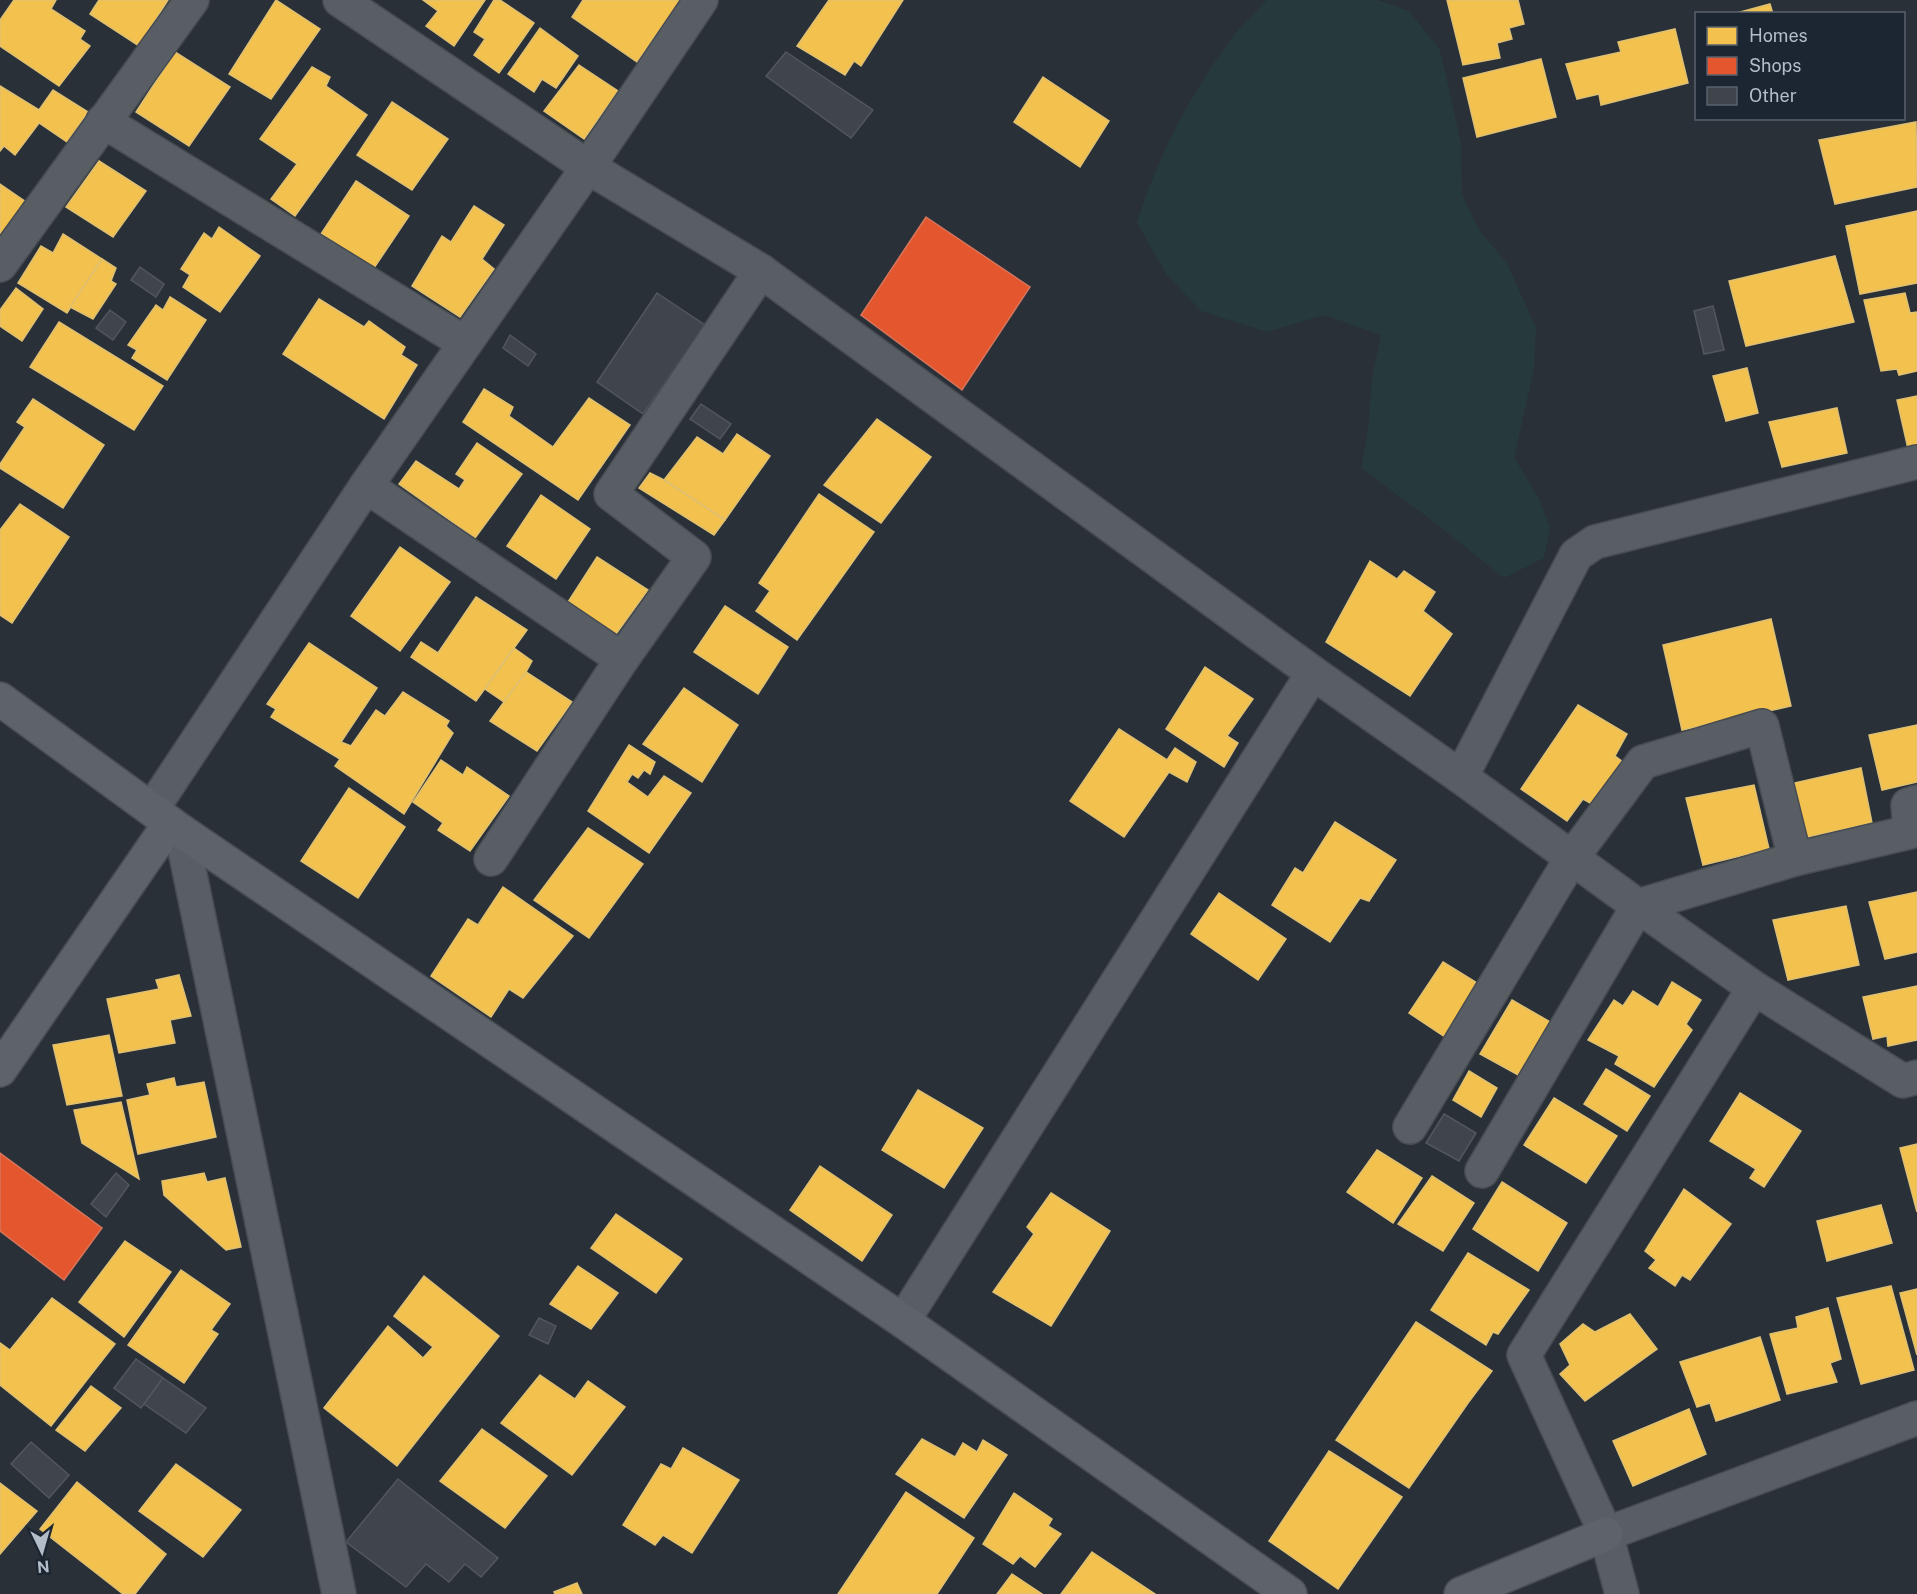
<svg xmlns="http://www.w3.org/2000/svg" width="1917" height="1594" font-family="'Public Sans',sans-serif">
<style>
.green{fill:#263a3d}
.homes{fill:#f2c14e;stroke:#dfc073;stroke-width:1.5}
.shops{fill:#e4572e;stroke:#d5755c;stroke-width:1.5}
.building{fill:#40454c;stroke:#51575f;stroke-width:1.5}
.lines{fill:none;stroke-linecap:round;stroke-linejoin:round}
.street-casing{stroke:#474c52;stroke-width:36}
.secondary-casing{stroke:#474c52;stroke-width:36}
.street{stroke:#595e65;stroke-width:33}
.secondary{stroke:#5e626a;stroke-width:33}
</style>
<rect width="100%" height="100%" fill="#293037"/>
<path class="green" d="M1267,0h111l31,11 31,39 21,93 1,52 17,35 28,33 29,65 -2,41 -20,88 25,42 11,29 -6,30 -40,20 -66,-53 -77,-57 7,-38 4,-52 9,-43 -57,-20 -57,17 -66,-21 -34,-36 -30,-52c21,-68 55,-133 99,-190 9,-12 21,-22 31,-33z"/>
<g class="homes">
<polygon points="14,0 56,0 51,9 85,31 80,39 90,46 59,86 0,46 0,20"/>
<polygon points="99,0 168,0 139,46 90,14"/>
<polygon points="276,0 320,29 271,99 229,74"/>
<polygon points="423,0 485,0 454,46 426,26 438,11"/>
<polygon points="494,0 500,0 534,23 499,73 474,55 485,39 474,32"/>
<polygon points="583,0 681,0 637,62 572,17"/>
<polygon points="829,0 903,0 861,66 854,61 845,75 797,46"/>
<polygon points="1447,0 1518,0 1524,24 1509,28 1512,39 1497,43 1500,58 1463,65"/>
<polygon points="1770,4 1773,14 1733,14"/>
<polygon points="540,28 578,56 556,88 542,79 534,92 508,74"/>
<polygon points="1675,29 1688,83 1601,105 1599,94 1577,99 1566,64 1621,52 1618,42"/>
<polygon points="175,52 230,87 189,146 136,112"/>
<polygon points="1541,59 1556,117 1477,137 1463,78"/>
<polygon points="579,65 618,91 584,139 544,111"/>
<polygon points="312,67 330,77 326,86 367,115 295,216 271,199 297,164 260,139"/>
<polygon points="1043,77 1109,121 1080,167 1014,122"/>
<polygon points="0,86 39,110 53,90 88,112 67,142 39,123 15,155 4,146 0,151"/>
<polygon points="392,102 448,139 412,190 357,155"/>
<polygon points="1916,122 1917,187 1835,204 1819,140"/>
<polygon points="99,161 146,191 113,237 66,207"/>
<polygon points="356,181 409,216 374,268 321,234"/>
<polygon points="0,184 26,202 0,236"/>
<polygon points="474,206 504,225 482,259 494,269 460,317 412,286 442,236 451,242"/>
<polygon points="1917,211 1917,283 1860,294 1846,226"/>
<polygon points="219,227 260,256 220,312 183,287 190,275 181,269 204,233 212,239"/>
<polygon points="63,234 102,259 67,313 18,283 41,246 53,253"/>
<polygon points="1835,256 1854,322 1746,346 1729,281"/>
<polygon points="102,259 116,268 111,281 116,284 93,319 70,307"/>
<polygon points="16,288 43,309 22,341 0,326 0,310"/>
<polygon points="1905,293 1910,313 1917,312 1917,371 1899,375 1897,369 1881,371 1864,300"/>
<polygon points="170,297 206,320 167,380 132,358 137,350 128,345 156,305 163,310"/>
<polygon points="319,299 364,327 369,321 405,347 401,355 417,365 384,419 283,354"/>
<polygon points="59,322 163,386 134,430 30,367"/>
<polygon points="1747,368 1758,413 1726,421 1713,376"/>
<polygon points="484,389 513,407 509,416 553,447 589,398 630,425 578,500 463,422"/>
<polygon points="1917,396 1917,451 1909,453 1897,400"/>
<polygon points="33,399 104,445 63,508 0,468 0,464 25,427 17,422"/>
<polygon points="1837,408 1847,453 1782,467 1769,422"/>
<polygon points="877,419 931,457 881,523 824,485"/>
<polygon points="737,434 770,456 725,520 664,480 697,437 723,454"/>
<polygon points="477,443 522,474 475,538 399,484 416,461 459,489 465,480 456,474"/>
<polygon points="650,473 664,480 725,520 714,535 639,488"/>
<polygon points="819,494 874,532 797,640 756,611 770,591 759,583"/>
<polygon points="541,495 590,529 556,579 507,546"/>
<polygon points="20,504 69,537 12,623 0,615 0,530"/>
<polygon points="400,547 450,582 400,651 351,616"/>
<polygon points="597,557 648,590 616,634 568,602"/>
<polygon points="1370,561 1397,579 1404,571 1435,592 1423,611 1452,634 1410,696 1326,642"/>
<polygon points="476,597 527,630 476,701 411,657 421,642 438,653"/>
<polygon points="725,606 788,647 758,694 694,652"/>
<polygon points="1771,619 1791,706 1682,730 1663,645"/>
<polygon points="309,643 377,688 341,742 351,746 376,710 385,716 403,692 449,721 446,726 453,733 404,814 335,766 340,759 271,717 276,709 267,704"/>
<polygon points="514,648 532,661 526,672 504,702 485,689"/>
<polygon points="1205,667 1253,699 1227,736 1238,743 1224,767 1166,729"/>
<polygon points="526,672 572,702 537,751 490,721"/>
<polygon points="684,688 738,725 702,782 643,744"/>
<polygon points="1578,705 1627,734 1615,756 1623,762 1592,804 1583,799 1567,821 1521,789"/>
<polygon points="1917,725 1917,782 1882,790 1869,735"/>
<polygon points="1119,729 1167,760 1175,748 1196,762 1187,782 1169,772 1124,837 1070,801"/>
<polygon points="629,745 655,762 650,774 644,770 638,778 632,774 627,782 648,797 664,776 691,793 649,853 588,811"/>
<polygon points="441,760 463,775 467,767 509,796 470,851 438,830 443,823 413,802"/>
<polygon points="1861,768 1872,823 1804,838 1790,784"/>
<polygon points="1754,785 1769,849 1703,865 1686,798"/>
<polygon points="349,788 405,827 358,898 301,861"/>
<polygon points="1335,822 1396,860 1369,901 1360,898 1330,942 1272,905 1295,868 1303,873"/>
<polygon points="588,828 643,864 589,938 534,900"/>
<polygon points="503,887 573,936 523,998 509,989 491,1017 431,976 468,919 478,925"/>
<polygon points="1917,892 1917,952 1885,959 1869,902"/>
<polygon points="1219,893 1286,939 1258,980 1191,934"/>
<polygon points="1846,906 1859,965 1788,980 1773,920"/>
<polygon points="1443,962 1482,986 1448,1039 1409,1013"/>
<polygon points="179,975 191,1016 170,1020 175,1043 119,1053 107,999 159,989 156,980"/>
<polygon points="1672,982 1701,1000 1686,1024 1692,1030 1654,1087 1615,1064 1619,1056 1588,1040 1614,1000 1623,1006 1633,991 1658,1007"/>
<polygon points="1917,986 1917,1040 1888,1046 1887,1036 1873,1039 1863,997"/>
<polygon points="1512,1000 1552,1023 1520,1076 1480,1054"/>
<polygon points="109,1035 122,1096 67,1105 53,1045"/>
<polygon points="1606,1069 1650,1096 1627,1131 1584,1104"/>
<polygon points="1469,1071 1497,1088 1481,1117 1453,1100"/>
<polygon points="174,1078 176,1087 204,1082 216,1137 138,1154 127,1100 150,1095 147,1084"/>
<polygon points="918,1090 983,1128 944,1188 882,1150"/>
<polygon points="1740,1093 1801,1131 1764,1187 1750,1178 1756,1169 1710,1141"/>
<polygon points="1554,1098 1617,1136 1586,1183 1524,1145"/>
<polygon points="121,1102 139,1179 82,1143 74,1110"/>
<polygon points="1917,1144 1917,1212 1900,1148"/>
<polygon points="1377,1150 1422,1178 1393,1223 1347,1192"/>
<polygon points="820,1166 892,1215 862,1261 790,1210"/>
<polygon points="204,1173 207,1182 225,1178 241,1247 226,1250 164,1195 162,1181"/>
<polygon points="1432,1176 1474,1203 1443,1251 1398,1224"/>
<polygon points="1502,1182 1567,1223 1538,1271 1473,1229"/>
<polygon points="1684,1189 1731,1224 1690,1280 1682,1275 1675,1286 1649,1268 1656,1260 1645,1251"/>
<polygon points="1051,1193 1110,1231 1051,1326 993,1292 1034,1234 1027,1227"/>
<polygon points="1881,1205 1892,1243 1827,1261 1817,1221"/>
<polygon points="616,1214 682,1259 656,1293 591,1248"/>
<polygon points="125,1241 171,1272 124,1337 79,1302"/>
<polygon points="1468,1253 1529,1290 1498,1334 1493,1332 1486,1345 1431,1310"/>
<polygon points="578,1266 618,1293 591,1329 550,1304"/>
<polygon points="181,1270 230,1304 211,1330 218,1334 184,1383 128,1345"/>
<polygon points="424,1276 499,1336 397,1466 324,1408 388,1326 423,1358 433,1347 394,1316"/>
<polygon points="1891,1286 1914,1370 1861,1384 1837,1298"/>
<polygon points="1917,1289 1917,1355 1900,1293"/>
<polygon points="52,1298 115,1344 51,1426 0,1385 0,1343 10,1350"/>
<polygon points="1828,1308 1841,1359 1830,1363 1837,1382 1787,1394 1770,1334 1798,1328 1796,1317"/>
<polygon points="1630,1314 1657,1349 1585,1401 1560,1374 1570,1365 1560,1344 1583,1324 1595,1332"/>
<polygon points="1416,1322 1492,1371 1468,1403 1409,1488 1336,1440"/>
<polygon points="1760,1337 1780,1400 1716,1421 1710,1403 1697,1407 1680,1362"/>
<polygon points="540,1375 575,1399 588,1381 625,1407 572,1475 501,1423"/>
<polygon points="91,1386 121,1408 85,1451 56,1430"/>
<polygon points="1689,1409 1706,1454 1633,1486 1613,1441"/>
<polygon points="482,1429 547,1476 505,1528 440,1481"/>
<polygon points="922,1439 955,1457 963,1443 977,1452 983,1440 1007,1455 964,1518 896,1474"/>
<polygon points="683,1448 739,1480 692,1553 663,1535 655,1545 623,1525 661,1464 671,1469"/>
<polygon points="1329,1451 1402,1497 1338,1589 1269,1541"/>
<polygon points="176,1464 241,1510 203,1557 139,1511"/>
<polygon points="77,1482 166,1554 135,1594 123,1594 40,1529"/>
<polygon points="0,1483 37,1511 0,1554"/>
<polygon points="906,1492 974,1538 937,1594 838,1594"/>
<polygon points="1014,1493 1052,1519 1048,1526 1061,1534 1035,1567 1020,1556 1013,1564 983,1544"/>
<polygon points="1092,1552 1155,1594 1061,1594"/>
<polygon points="1012,1574 1042,1594 997,1594"/>
<polygon points="577,1583 582,1594 555,1594 554,1592"/>
</g>
<g class="shops">
<polygon points="926,217 1030,287 962,390 861,315"/>
<polygon points="0,1153 102,1228 64,1280 0,1231"/>
</g>
<g class="building">
<polygon points="786,52 873,110 851,138 766,76"/>
<polygon points="140,267 164,284 156,297 131,280"/>
<polygon points="657,293 705,325 643,414 597,382"/>
<polygon points="1713,306 1724,350 1704,354 1694,311"/>
<polygon points="110,310 126,322 113,340 96,328"/>
<polygon points="510,335 536,354 528,366 503,348"/>
<polygon points="701,404 731,424 720,439 690,419"/>
<polygon points="1444,1114 1476,1133 1459,1161 1426,1143"/>
<polygon points="116,1173 129,1185 106,1217 91,1204"/>
<polygon points="539,1318 556,1326 548,1344 529,1335"/>
<polygon points="136,1359 163,1378 141,1408 114,1388"/>
<polygon points="163,1378 206,1408 186,1433 144,1404"/>
<polygon points="31,1442 69,1475 49,1498 11,1464"/>
<polygon points="398,1479 498,1558 481,1577 465,1564 449,1582 426,1564 406,1587 346,1542"/>
</g>
<g class="lines">
<defs>
<g id="street">
<polyline points="340,0 588,167 761,271 1313,673 1461,777 1638,906 1754,988 1903,1081 1917,1077"/>
<polyline points="103,121 465,343"/>
<polyline points="0,265 192,0"/>
<polyline points="366,486 622,659 694,557 611,494 761,271"/>
<polyline points="1461,777 1576,555 1595,542 1917,462"/>
<polyline points="152,809 366,486 588,167 701,0"/>
<polyline points="181,831 339,1594"/>
<polyline points="491,859 622,659"/>
<polyline points="1410,1127 1571,859 1643,762 1762,726 1795,859"/>
<polyline points="1482,1171 1638,906 1795,859 1910,832 1908,805 1917,802"/>
<polyline points="903,1321 1313,673"/>
<polyline points="1606,1534 1917,1418"/>
<polyline points="1622,1594 1606,1534 1524,1355 1754,988"/>
</g>
<g id="secondary">
<polyline points="0,699 181,831 903,1321 1290,1594"/>
<polyline points="0,1070 170,823"/>
<polyline points="1461,1594 1606,1534"/>
</g>
</defs>
<use href="#street" class="street-casing"/>
<use href="#secondary" class="secondary-casing"/>
<use href="#street" class="street"/>
<use href="#secondary" class="secondary"/>
</g>
<rect x="1695" y="12" width="210" height="108" fill="#1c2632" stroke="#58626e" stroke-width="1.5"/>
<rect x="1707" y="27" width="30" height="18" fill="#f2c14e" stroke="#58626e" stroke-width="1.5"/>
<text x="1749" y="42" font-size="18" fill="#b3bcc8">Homes</text>
<rect x="1707" y="57" width="30" height="18" fill="#e4572e" stroke="#58626e" stroke-width="1.5"/>
<text x="1749" y="72" font-size="18" fill="#b3bcc8">Shops</text>
<rect x="1707" y="87" width="30" height="18" fill="#40454c" stroke="#58626e" stroke-width="1.5"/>
<text x="1749" y="102" font-size="18" fill="#b3bcc8">Other</text>
<g transform="translate(42 1552) rotate(175)" stroke="#1c2632" stroke-width="4.5" paint-order="stroke">
<path d="M0-4.5L10 22L0 15L-10 22Z" fill="#b3bcc8"/>
<text y="-9" font-size="16" font-weight="bold" text-anchor="middle" fill="#b3bcc8">N</text>
</g>
</svg>
